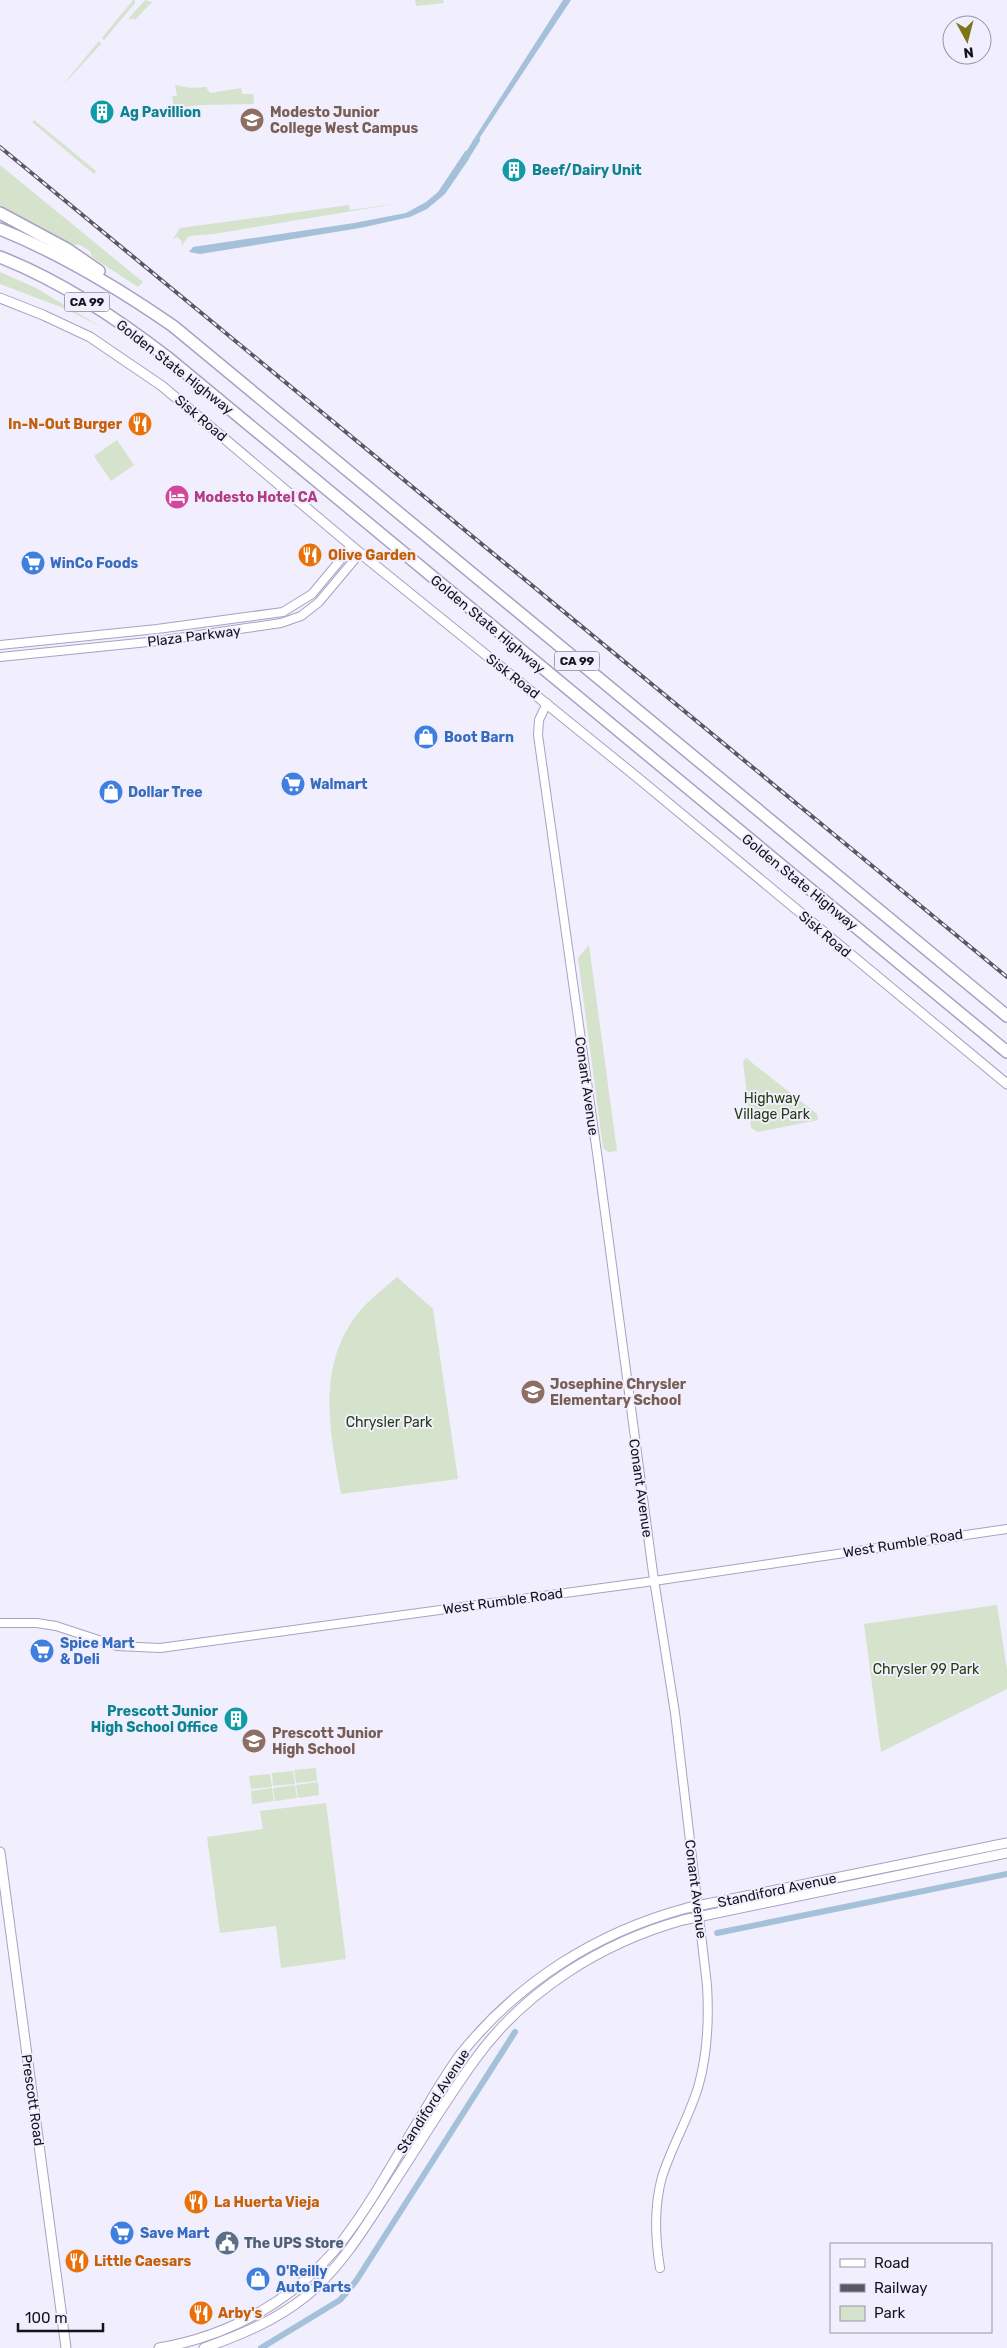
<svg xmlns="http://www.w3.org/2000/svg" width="1007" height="2348" font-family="Rubik,sans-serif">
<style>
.green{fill:#d5e3cd}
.water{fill:#a5c0d9}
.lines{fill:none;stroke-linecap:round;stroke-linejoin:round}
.canal{stroke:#a5c0d9;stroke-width:6}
.tertiary-casing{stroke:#a9a1c3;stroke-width:10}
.secondary-casing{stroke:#a9a1c3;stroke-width:11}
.motorway-casing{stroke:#a9a1c3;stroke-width:14}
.tertiary{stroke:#fff;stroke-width:8}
.secondary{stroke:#fff;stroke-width:9}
.motorway{stroke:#fff;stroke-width:11}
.rail-casing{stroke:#5a5763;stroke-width:4}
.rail{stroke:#f1eefd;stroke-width:2;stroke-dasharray:5.5;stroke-linecap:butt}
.labels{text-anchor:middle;stroke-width:4;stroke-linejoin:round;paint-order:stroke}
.shield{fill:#f1eefd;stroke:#585562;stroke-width:1}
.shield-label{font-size:12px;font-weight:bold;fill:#16131f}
.culture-label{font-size:14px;font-weight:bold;fill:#0d838f;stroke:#f1eefd;text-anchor:start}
.education-label{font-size:14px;font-weight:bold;fill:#785e54;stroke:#f1eefd;text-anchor:start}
.street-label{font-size:14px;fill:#16131f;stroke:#f1eefd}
.food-label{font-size:14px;font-weight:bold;fill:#c56008;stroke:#f1eefd;text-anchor:start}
.hotel-label{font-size:14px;font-weight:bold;fill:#b23c85;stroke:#f1eefd;text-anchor:start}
.shop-label{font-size:14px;font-weight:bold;fill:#366cbe;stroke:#f1eefd;text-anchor:start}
.park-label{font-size:14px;fill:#243d10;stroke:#f1eefd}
.service-label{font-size:14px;font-weight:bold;fill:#4e5e75;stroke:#f1eefd;text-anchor:start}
</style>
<rect width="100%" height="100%" fill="#f1eefd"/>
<g class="green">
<polygon points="133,0 135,0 135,3 104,40 102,38"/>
<polygon points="145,0 152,2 135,20 133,18 131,20 129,18"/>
<polygon points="415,0 443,0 444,3 416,6"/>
<polygon points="99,41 101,44 65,83 66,81"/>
<polygon points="175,85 191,88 206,87 210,93 241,88 242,94 253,94 254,104 200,105 174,108 172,96 177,96"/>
<polygon points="34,120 96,171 94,174 32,122"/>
<polygon points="0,165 143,282 138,287 92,257 90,251 80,245 74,245 0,206"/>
<polygon points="401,203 214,234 189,236 181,246 182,241 177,237 173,239 180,228 349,205 350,210"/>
<polygon points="0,272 36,288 103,328 66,309 0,284"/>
<polygon points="117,440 134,465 111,481 94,456"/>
<polygon points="589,945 617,1151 608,1152 603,1148 578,958"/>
<polygon points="746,1058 817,1114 818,1120 758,1132 751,1128 743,1062"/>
<path d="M397,1277l36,32 25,170 -117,15c-10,-58 -24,-119 10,-171 12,-19 30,-32 46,-46z"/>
<polygon points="997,1605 1007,1670 1007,1689 881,1752 864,1624"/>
<polygon points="316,1768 317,1781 296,1783 294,1770"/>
<polygon points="293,1771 295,1784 273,1786 272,1773"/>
<polygon points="270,1774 272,1787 251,1789 249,1776"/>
<polygon points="318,1782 319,1795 298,1798 296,1785"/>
<polygon points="295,1785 297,1798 275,1801 273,1788"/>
<polygon points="272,1788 274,1801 252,1804 251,1791"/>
<polygon points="326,1803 346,1959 281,1968 276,1926 220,1933 207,1837 263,1829 260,1811"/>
</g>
<g class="water">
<polygon points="563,0 571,0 473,148 472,142"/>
<polygon points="466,150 469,159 445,194 427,209 410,217 360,228 200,254 189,252 193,247 354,223 406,213 426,202 438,192"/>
</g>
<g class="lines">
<g class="canal">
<polyline points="465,159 477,140"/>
<polyline points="717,1933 1007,1874"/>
<polyline points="261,2348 340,2300 356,2281 515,2032"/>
</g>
<defs>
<g id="tertiary">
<polyline points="0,645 157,629 283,612 312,594 352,546"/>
<polyline points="0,657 158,641 281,623 301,616 319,602 360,553"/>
<path d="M547,703l-8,17 -1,15 60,425 55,413 22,140 32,272c2,34 1,66 -8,99 -9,32 -27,61 -37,93 -8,29 -7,61 -2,91"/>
<polyline points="0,1623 37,1623 56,1626 117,1646 160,1648 654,1581 1007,1529"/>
</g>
<g id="secondary">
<polyline points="0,298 43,315 90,337 162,386 360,553 638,778 1007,1084"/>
<polyline points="0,1852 66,2348"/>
<path d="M159,2348c72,-12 139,-50 184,-108 27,-35 48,-74 71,-112 15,-24 29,-50 46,-73 58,-73 137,-123 227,-147l320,-65"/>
<path d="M204,2348c36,-13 71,-27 101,-51 37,-30 62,-73 88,-113 27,-41 52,-83 81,-123 50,-70 127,-118 209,-141l324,-67"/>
</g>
<g id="motorway">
<polyline points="0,213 67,249 99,271"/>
<path d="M0,229c62,25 118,59 173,97l834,690"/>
<path d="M0,257c61,24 116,61 167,100l840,695"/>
</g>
</defs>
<use href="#tertiary" class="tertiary-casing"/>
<use href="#secondary" class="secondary-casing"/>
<use href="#motorway" class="motorway-casing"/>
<use href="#tertiary" class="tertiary"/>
<use href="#secondary" class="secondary"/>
<use href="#motorway" class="motorway"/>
<defs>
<polyline id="rail" points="0,147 1007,977"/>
</defs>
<use href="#rail" class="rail-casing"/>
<use href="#rail" class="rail"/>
</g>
<defs>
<symbol id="building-disc" viewBox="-11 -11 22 22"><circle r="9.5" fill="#0f9aa8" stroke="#f1eefd"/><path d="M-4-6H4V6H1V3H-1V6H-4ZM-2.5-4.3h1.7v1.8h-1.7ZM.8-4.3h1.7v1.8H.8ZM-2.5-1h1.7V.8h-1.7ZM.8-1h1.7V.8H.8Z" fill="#fff"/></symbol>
<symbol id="university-disc" viewBox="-11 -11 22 22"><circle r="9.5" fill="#8d6e63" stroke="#f1eefd"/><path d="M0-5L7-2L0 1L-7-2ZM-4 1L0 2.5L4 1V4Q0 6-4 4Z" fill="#fff"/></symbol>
<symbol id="restaurant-disc" viewBox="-11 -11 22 22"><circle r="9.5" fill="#e8710a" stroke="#f1eefd"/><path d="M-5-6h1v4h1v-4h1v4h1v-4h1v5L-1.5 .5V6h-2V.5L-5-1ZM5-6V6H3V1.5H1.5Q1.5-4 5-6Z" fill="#fff"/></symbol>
<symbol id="hotel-disc" viewBox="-11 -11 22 22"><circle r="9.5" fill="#d1479c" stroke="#f1eefd"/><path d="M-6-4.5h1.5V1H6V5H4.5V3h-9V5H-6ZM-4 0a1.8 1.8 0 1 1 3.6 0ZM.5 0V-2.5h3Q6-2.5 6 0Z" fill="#fff"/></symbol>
<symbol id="supermarket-disc" viewBox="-11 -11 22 22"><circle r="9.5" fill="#3f7fe0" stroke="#f1eefd"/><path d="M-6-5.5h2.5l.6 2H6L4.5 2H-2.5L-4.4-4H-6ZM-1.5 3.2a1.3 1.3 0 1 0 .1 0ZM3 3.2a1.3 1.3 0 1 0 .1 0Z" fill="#fff"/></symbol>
<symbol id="shop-disc" viewBox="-11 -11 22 22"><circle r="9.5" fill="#3f7fe0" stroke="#f1eefd"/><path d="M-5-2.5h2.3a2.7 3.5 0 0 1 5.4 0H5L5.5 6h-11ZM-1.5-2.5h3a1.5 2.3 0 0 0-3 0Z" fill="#fff"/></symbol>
<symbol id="school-disc" viewBox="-11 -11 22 22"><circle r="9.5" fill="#8d6e63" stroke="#f1eefd"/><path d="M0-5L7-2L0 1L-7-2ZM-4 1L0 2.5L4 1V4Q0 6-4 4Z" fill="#fff"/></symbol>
<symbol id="civic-disc" viewBox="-11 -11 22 22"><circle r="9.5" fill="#5c6f8a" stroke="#f1eefd"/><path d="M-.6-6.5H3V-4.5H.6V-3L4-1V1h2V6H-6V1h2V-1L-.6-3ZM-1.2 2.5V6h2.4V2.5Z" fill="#fff"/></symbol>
</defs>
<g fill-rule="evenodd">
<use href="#building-disc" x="88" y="98" width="28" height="28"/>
<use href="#university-disc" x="238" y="106" width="28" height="28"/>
<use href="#building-disc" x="500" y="156" width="28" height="28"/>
<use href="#restaurant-disc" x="126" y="410" width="28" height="28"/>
<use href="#hotel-disc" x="163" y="483" width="28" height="28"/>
<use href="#restaurant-disc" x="296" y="541" width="28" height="28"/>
<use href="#supermarket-disc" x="19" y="549" width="28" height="28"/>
<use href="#shop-disc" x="412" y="723" width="28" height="28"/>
<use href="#supermarket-disc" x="279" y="770" width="28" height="28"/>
<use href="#shop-disc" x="97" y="778" width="28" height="28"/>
<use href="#school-disc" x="519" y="1378" width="28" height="28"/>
<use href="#supermarket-disc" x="28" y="1637" width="28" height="28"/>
<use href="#building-disc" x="222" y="1705" width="28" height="28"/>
<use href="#school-disc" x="240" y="1727" width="28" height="28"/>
<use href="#restaurant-disc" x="182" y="2188" width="28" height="28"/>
<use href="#supermarket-disc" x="108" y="2219" width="28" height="28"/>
<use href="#civic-disc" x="213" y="2229" width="28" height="28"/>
<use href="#restaurant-disc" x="63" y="2247" width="28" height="28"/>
<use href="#shop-disc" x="244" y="2265" width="28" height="28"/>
<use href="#restaurant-disc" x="187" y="2299" width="28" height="28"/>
</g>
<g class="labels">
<g class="shield">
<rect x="64.5" y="292.5" width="45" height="19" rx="4"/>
<rect x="554.5" y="651.5" width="45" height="19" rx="4"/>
</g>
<g class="shield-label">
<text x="87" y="306">CA 99</text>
<text x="577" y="665">CA 99</text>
</g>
<g class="culture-label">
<text x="120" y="117">Ag Pavillion</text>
<text x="532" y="175">Beef/Dairy Unit</text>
<text x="218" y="1716" text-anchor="end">Prescott Junior<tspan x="218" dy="16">High School Office</tspan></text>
</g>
<g class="education-label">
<text x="270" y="117">Modesto Junior<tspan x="270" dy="16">College West Campus</tspan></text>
<text x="550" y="1389">Josephine Chrysler<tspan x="550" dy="16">Elementary School</tspan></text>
<text x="272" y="1738">Prescott Junior<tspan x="272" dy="16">High School</tspan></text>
</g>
<g class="street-label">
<text transform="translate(175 367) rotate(38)" y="5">Golden State Highway</text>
<text transform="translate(201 418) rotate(40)" y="5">Sisk Road</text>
<text transform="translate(488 624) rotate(40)" y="5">Golden State Highway</text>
<text transform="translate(194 636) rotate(-7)" y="5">Plaza Parkway</text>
<text transform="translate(513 676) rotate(38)" y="5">Sisk Road</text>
<text transform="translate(800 882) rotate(39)" y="5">Golden State Highway</text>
<text transform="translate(825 934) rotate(40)" y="5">Sisk Road</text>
<text transform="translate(587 1086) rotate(82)" y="5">Conant Avenue</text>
<text transform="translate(641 1488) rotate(82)" y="5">Conant Avenue</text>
<text transform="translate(903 1543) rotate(-9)" y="5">West Rumble Road</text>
<text transform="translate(503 1601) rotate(-8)" y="5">West Rumble Road</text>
<text transform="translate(696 1889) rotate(83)" y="5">Conant Avenue</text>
<text transform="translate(777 1890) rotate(-12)" y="5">Standiford Avenue</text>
<text transform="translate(33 2100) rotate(82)" y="5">Prescott Road</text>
<text transform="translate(433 2101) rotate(-57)" y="5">Standiford Avenue</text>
</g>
<g class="food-label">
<text x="122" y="429" text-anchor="end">In-N-Out Burger</text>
<text x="328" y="560">Olive Garden</text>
<text x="214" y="2207">La Huerta Vieja</text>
<text x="94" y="2266">Little Caesars</text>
<text x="218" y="2318">Arby's</text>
</g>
<g class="hotel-label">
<text x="194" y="502">Modesto Hotel CA</text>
</g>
<g class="shop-label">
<text x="50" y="568">WinCo Foods</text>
<text x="444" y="742">Boot Barn</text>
<text x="310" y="789">Walmart</text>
<text x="128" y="797">Dollar Tree</text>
<text x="60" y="1648">Spice Mart<tspan x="60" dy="16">&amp; Deli</tspan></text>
<text x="140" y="2238">Save Mart</text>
<text x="276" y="2276">O'Reilly<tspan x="276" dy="16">Auto Parts</tspan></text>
</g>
<g class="park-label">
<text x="772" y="1103">Highway<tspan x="772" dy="16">Village Park</tspan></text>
<text x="389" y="1427">Chrysler Park</text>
<text x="926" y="1674">Chrysler 99 Park</text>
</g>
<g class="service-label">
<text x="244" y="2248">The UPS Store</text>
</g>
</g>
<rect x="830" y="2243" width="162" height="90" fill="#f1eefd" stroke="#9996a4"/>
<rect x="840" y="2259" width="25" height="8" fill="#ffffff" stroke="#9996a4"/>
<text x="874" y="2268" font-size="15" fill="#16131f">Road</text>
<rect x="840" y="2284" width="25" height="8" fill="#5a5763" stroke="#9996a4"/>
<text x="874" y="2293" font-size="15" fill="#16131f">Railway</text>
<rect x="840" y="2306" width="25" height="15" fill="#d5e3cd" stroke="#9996a4"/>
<text x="874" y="2318" font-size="15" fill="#16131f">Park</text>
<g transform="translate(967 40) rotate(173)"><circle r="24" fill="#f1eefd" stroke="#9996a4"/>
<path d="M0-4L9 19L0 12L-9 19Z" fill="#7e7519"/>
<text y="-8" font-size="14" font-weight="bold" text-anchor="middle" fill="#16131f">N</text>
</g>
<path d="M18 2323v8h85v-8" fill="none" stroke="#16131f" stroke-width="2.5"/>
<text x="25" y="2323" font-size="15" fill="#16131f" stroke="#f1eefd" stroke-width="4" paint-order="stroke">100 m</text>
</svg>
